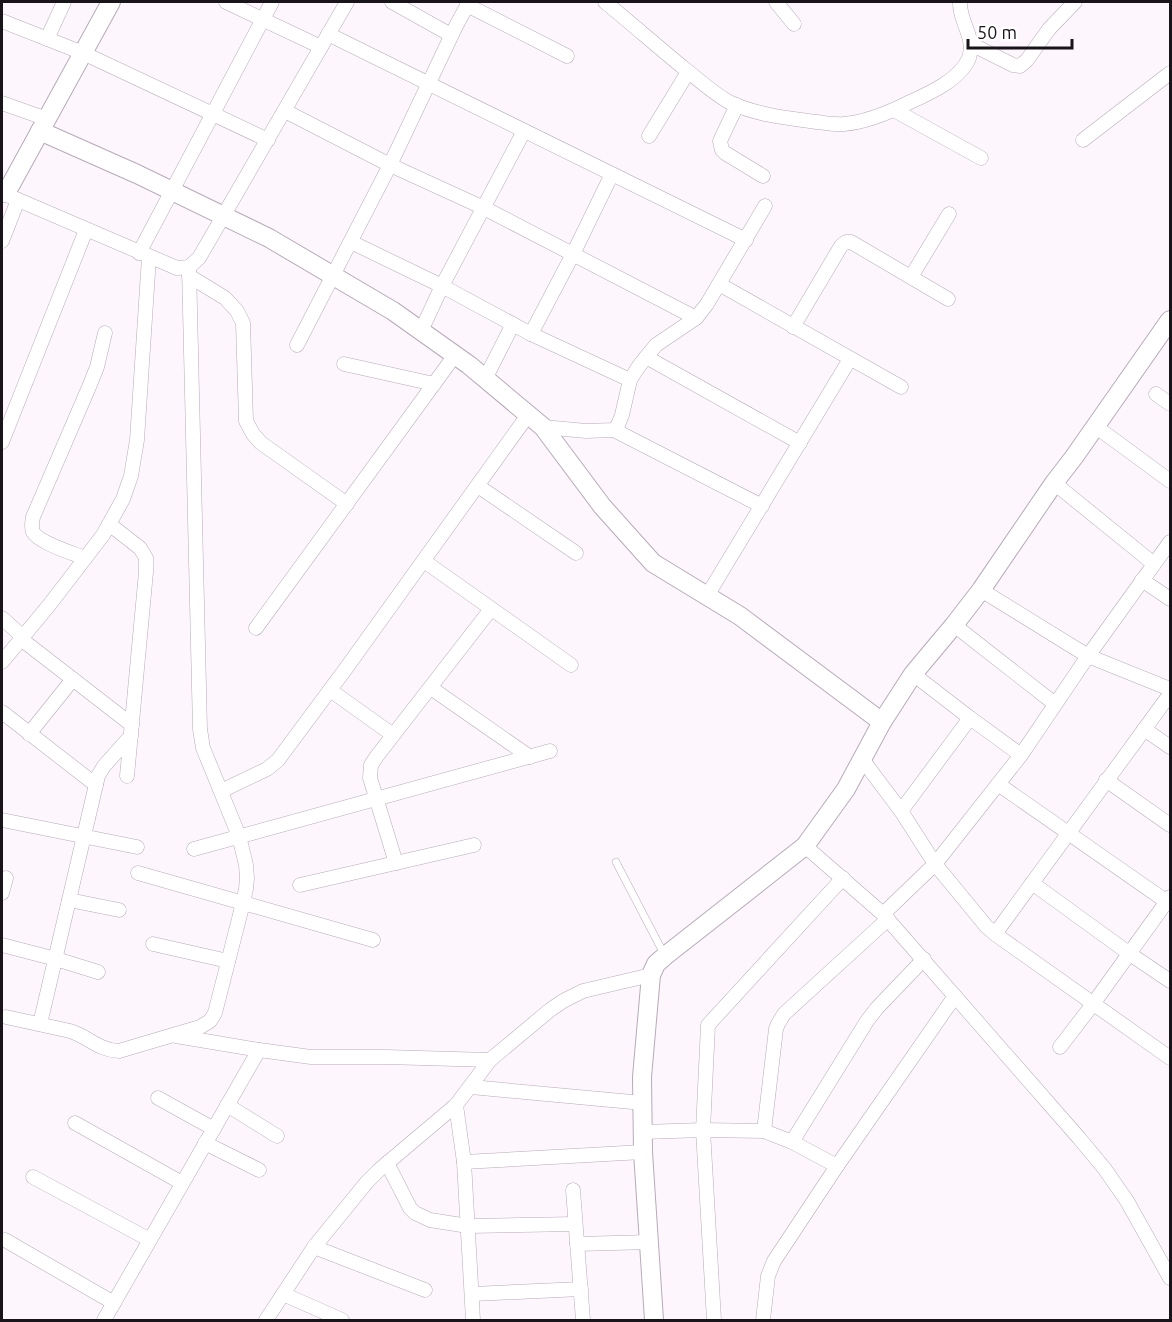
<svg xmlns="http://www.w3.org/2000/svg" width="1172" height="1322" font-family="Ubuntu,sans-serif">
<style>
.lines{fill:none;stroke-linecap:round;stroke-linejoin:round}
.service-casing{stroke:#b7aab9;stroke-width:8}
.minor-casing{stroke:#b7aab9;stroke-width:15}
.tertiary-casing{stroke:#b7aab9;stroke-width:20}
.service{stroke:#fff;stroke-width:7}
.minor{stroke:#fff;stroke-width:14}
.tertiary{stroke:#fff;stroke-width:18}
</style>
<rect width="100%" height="100%" fill="#fdf7fd"/>
<g class="lines">
<defs>
<polyline id="service" points="616,862 665,956"/>
<g id="minor">
<polyline points="226,2 321,47"/>
<polyline points="392,2 451,35"/>
<path d="M605,2c27,22 53,45 80,67 14,11 28,24 44,33 27,13 58,16 88,20 8,1 18,3 27,2 23,-2 44,-11 64,-21 20,-9 52,-23 61,-45 7,-21 -10,-36 -9,-56"/>
<polyline points="776,2 794,24"/>
<polyline points="467,5 567,56"/>
<polyline points="2,21 83,53 268,140"/>
<polyline points="328,34 746,240"/>
<polyline points="47,39 64,2"/>
<polyline points="971,44 1013,65 1020,66 1027,60 1049,29 1075,2"/>
<polyline points="2,103 47,119"/>
<polyline points="737,105 720,141 722,150 725,153 763,176"/>
<polyline points="894,110 981,158"/>
<polyline points="285,111 390,165 484,208 696,318"/>
<polyline points="649,136 688,72"/>
<polyline points="1083,140 1170,73"/>
<polyline points="2,193 177,268 189,267 199,258 347,2"/>
<polyline points="2,241 18,200"/>
<polyline points="351,242 442,286 531,334 630,380"/>
<polyline points="139,253 272,2"/>
<polyline points="189,276 225,298 237,311 243,323 246,421 253,434 261,443 347,504"/>
<polyline points="911,277 949,214"/>
<polyline points="719,284 901,387"/>
<polyline points="793,327 841,246 846,242 851,242 948,299"/>
<polyline points="421,331 442,286 524,131"/>
<polyline points="531,334 573,254 612,174"/>
<polyline points="297,345 390,165 455,28 469,2"/>
<polyline points="646,357 800,443"/>
<polyline points="344,364 434,384"/>
<polyline points="485,379 513,324"/>
<polyline points="1156,394 1170,404"/>
<polyline points="1095,426 1170,481"/>
<polyline points="543,427 586,431 614,430 618,425 622,415 630,380 639,366 656,345 696,318 707,304 765,206"/>
<polyline points="614,430 762,506"/>
<polyline points="2,442 86,230"/>
<polyline points="1054,483 1154,564"/>
<polyline points="478,486 576,553"/>
<polyline points="109,524 140,548 146,558 146,572 127,776"/>
<path d="M85,558c-12,-5 -46,-15 -52,-26 -2,-5 -1,-9 0,-15l56,-130 8,-20 8,-34"/>
<polyline points="424,561 571,665"/>
<polyline points="1142,580 1170,599"/>
<polyline points="981,590 1088,656 1170,689"/>
<polyline points="707,596 850,359"/>
<polyline points="2,618 23,637"/>
<polyline points="954,625 1055,704"/>
<polyline points="256,628 455,355"/>
<polyline points="21,639 132,725"/>
<polyline points="2,662 50,604 103,535 123,499 131,476 137,440 149,257"/>
<polyline points="913,674 970,718 1021,755"/>
<polyline points="431,688 530,757"/>
<polyline points="330,690 393,735"/>
<polyline points="2,712 96,785"/>
<polyline points="1144,729 1170,747"/>
<polyline points="29,734 73,679"/>
<polyline points="862,759 901,811 935,864 986,926 995,934 1170,1058"/>
<polyline points="1106,780 1170,825"/>
<polyline points="998,784 1170,904"/>
<polyline points="221,791 267,769 278,760 347,667 528,415"/>
<polyline points="901,811 970,718"/>
<polyline points="2,820 137,847"/>
<polyline points="805,846 883,914 1079,1138 1104,1168 1127,1201 1170,1278"/>
<polyline points="194,849 550,751"/>
<polyline points="396,863 370,778 371,765 377,756 491,609"/>
<polyline points="138,873 373,940"/>
<polyline points="1032,883 1130,954 1170,981"/>
<polyline points="300,885 474,845"/>
<polyline points="2,893 6,878"/>
<polyline points="69,900 119,910"/>
<polyline points="883,914 935,864 1021,755 1088,656 1170,542"/>
<polyline points="995,934 1170,694"/>
<polyline points="153,944 228,961"/>
<polyline points="2,945 56,959 98,972"/>
<path d="M6,1017l64,14c19,6 28,19 49,20l81,-24 10,-6 5,-8 28,-110 3,-14 1,-11 -1,-13 -7,-29 -36,-88 -3,-19 -11,-462"/>
<polyline points="40,1024 98,776 104,766 131,736"/>
<polyline points="176,1036 259,1050 311,1057 386,1057 490,1060"/>
<polyline points="1060,1047 1093,1004 1170,897"/>
<polyline points="471,1087 643,1103"/>
<polyline points="158,1098 214,1129"/>
<polyline points="227,1105 277,1136"/>
<polyline points="456,1105 464,1162 473,1320"/>
<polyline points="75,1123 182,1183"/>
<polyline points="764,1131 776,1029 778,1024 784,1014 888,919"/>
<polyline points="643,1132 703,1130 764,1131 792,1142 837,1166"/>
<polyline points="792,1142 867,1021 877,1008 924,959"/>
<polyline points="205,1143 259,1170"/>
<polyline points="464,1162 643,1152"/>
<polyline points="387,1163 410,1208 415,1213 430,1220 468,1226 575,1224"/>
<polyline points="33,1177 150,1240"/>
<polyline points="573,1190 583,1320"/>
<polyline points="5,1240 114,1303"/>
<polyline points="577,1244 650,1242"/>
<polyline points="314,1247 425,1290"/>
<polyline points="283,1294 342,1320"/>
<polyline points="473,1294 581,1289"/>
<polyline points="104,1320 259,1050"/>
<polyline points="266,1320 314,1247 367,1182 379,1170 456,1105 490,1060 550,1010 563,1001 583,991 651,975"/>
<polyline points="714,1320 703,1130 708,1025 843,878"/>
<polyline points="763,1320 768,1276 774,1261 837,1166 955,996"/>
</g>
<g id="tertiary">
<polyline points="40,131 137,174 269,238 393,311 469,365 543,427 602,506 653,563 740,616 882,722"/>
<polyline points="2,193 10,186 111,2"/>
<polyline points="654,1320 643,1152 642,1077 651,975 656,964 665,956 805,846 846,789 882,722 913,674 954,625 981,590 1054,483 1074,457 1170,320"/>
</g>
</defs>
<use href="#service" class="service-casing"/>
<use href="#minor" class="minor-casing"/>
<use href="#tertiary" class="tertiary-casing"/>
<use href="#service" class="service"/>
<use href="#minor" class="minor"/>
<use href="#tertiary" class="tertiary"/>
</g>
<rect width="1172" height="1322" fill="none" stroke="#19141a" stroke-width="6"/>
<path d="M968 39v9h104v-9" fill="none" stroke="#19141a" stroke-width="3"/>
<text x="977" y="39" font-size="18" fill="#19141a" stroke="#ffffff" stroke-width="4.5" paint-order="stroke">50 m</text>
</svg>
